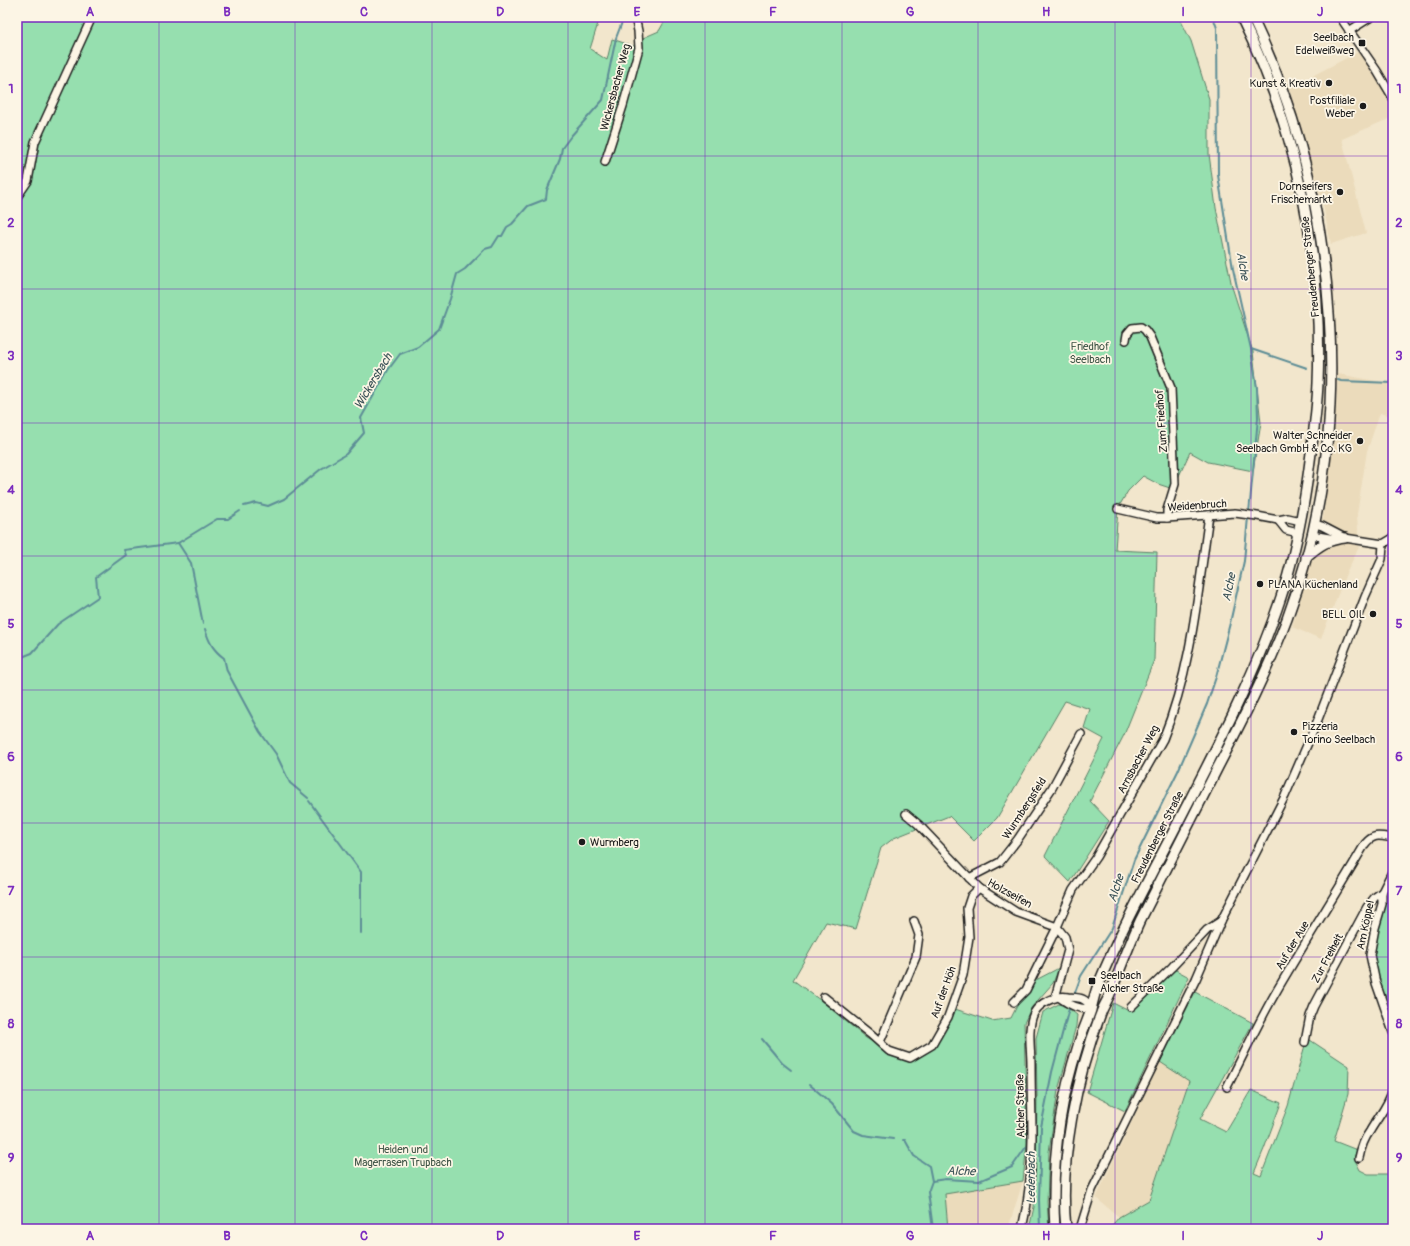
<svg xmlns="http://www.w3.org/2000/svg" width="1410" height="1246" font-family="Pangolin,sans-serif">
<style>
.built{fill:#ebdbbb}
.green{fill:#96dfaf;stroke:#597e66}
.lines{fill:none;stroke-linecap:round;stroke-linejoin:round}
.stream{stroke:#5d8d96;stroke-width:2}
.minor-casing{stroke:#1c1c1c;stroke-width:10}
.major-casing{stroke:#1c1c1c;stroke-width:12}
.minor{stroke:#fcf5e5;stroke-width:7}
.major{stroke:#fcf5e5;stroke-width:9}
.grid{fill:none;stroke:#7b2cbf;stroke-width:1;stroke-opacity:0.55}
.poi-dot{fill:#1c1c1c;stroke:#fcf5e5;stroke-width:1.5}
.labels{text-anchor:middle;stroke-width:3.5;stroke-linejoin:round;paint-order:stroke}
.poi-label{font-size:11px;fill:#1c1c1c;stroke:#fcf5e5;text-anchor:end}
.street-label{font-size:11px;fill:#1c1c1c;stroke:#fcf5e5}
.park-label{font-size:11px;fill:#415648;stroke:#fcf5e5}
.water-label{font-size:12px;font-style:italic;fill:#3d5459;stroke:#fcf5e5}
.neatline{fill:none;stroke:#7b2cbf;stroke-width:1.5}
.grid-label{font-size:13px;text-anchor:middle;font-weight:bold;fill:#7b2cbf}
</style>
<rect width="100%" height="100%" fill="#f2e6cc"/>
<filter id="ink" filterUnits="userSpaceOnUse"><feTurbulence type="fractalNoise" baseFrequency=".025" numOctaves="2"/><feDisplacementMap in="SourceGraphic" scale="8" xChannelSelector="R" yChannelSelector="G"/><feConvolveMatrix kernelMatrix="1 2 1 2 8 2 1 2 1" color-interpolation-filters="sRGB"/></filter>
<g filter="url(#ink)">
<g class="built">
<polygon points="1358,52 1381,86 1393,110 1393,117 1342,139 1366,233 1331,244 1322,200 1289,88"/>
<polygon points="1338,374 1393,384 1393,417 1380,413 1367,451 1357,514 1359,547 1345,576 1321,639 1292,627 1322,526 1335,428"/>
<polygon points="1160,1062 1189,1081 1149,1200 1119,1217 1096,1198"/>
<polygon points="1023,1181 1008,1229 948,1229 945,1194"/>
</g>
<g class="green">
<polygon points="17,17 600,17 590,49 607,60 612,39 636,47 643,38 659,31 667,17 711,17 724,21 725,17 1179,17 1191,41 1209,99 1209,154 1216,208 1232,287 1253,352 1261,423 1253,471 1208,462 1190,452 1173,489 1158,484 1143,476 1128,491 1118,508 1115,550 1157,552 1154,660 1124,735 1090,801 1109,821 1070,882 1045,856 1104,739 1084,728 1090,709 1065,701 997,818 974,841 949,816 894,838 881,848 856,929 826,922 793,980 824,1003 866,1038 909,1062 937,1043 955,1009 992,1021 1011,1018 1019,1002 1034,981 1059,968 1053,983 1031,1008 1024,1023 1027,1143 1023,1181 945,1194 948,1229 17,1229"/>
<polygon points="1393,877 1393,1024 1371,956"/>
<polygon points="1174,969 1189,977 1125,1111 1087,1092 1113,1003 1127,1010 1137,1007"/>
<polygon points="1195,992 1253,1023 1200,1119 1226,1132 1251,1090 1281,1103 1264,1149 1254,1173 1261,1176 1288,1106 1307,1038 1349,1066 1348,1094 1334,1141 1357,1150 1354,1158 1360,1170 1368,1174 1388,1174 1393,1188 1393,1229 1109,1229 1119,1217 1149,1200 1189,1081 1160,1062"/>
<polygon points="1059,1004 1068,1008 1077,1015 1076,1026 1058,1090 1049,1152 1047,1202 1049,1229 1029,1229 1034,1207 1036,1157 1037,1096 1036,1038 1043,1012"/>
</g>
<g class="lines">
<g class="stream">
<polyline points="1213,17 1217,28 1218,175 1233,269 1251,349 1257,388 1258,418 1249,513"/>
<polyline points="1251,349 1307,368"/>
<polyline points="1338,380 1341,381 1393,383"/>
<polyline points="244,506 256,503 268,506 284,499 321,469 346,454 364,433 361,418 388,370 400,354 418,347 439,329 450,299 457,274 465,269 485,249 492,247 499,236 502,236 507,227 512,224 528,206 546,199 547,190 560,159 562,148 571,136 603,100 616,38 624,17"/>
<polyline points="178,543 191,563 203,624"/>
<path d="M205,629c4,13 8,21 19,29l3,13 33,61 16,22 14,29 18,15"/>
<polyline points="17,664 19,663 17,659 32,653 58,624 98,597 96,577 126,555 124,550 178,543 217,519 228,519 240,511"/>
<polyline points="309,801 361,872 361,933"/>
<polyline points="762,1039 782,1063 791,1070"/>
<polyline points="809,1084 832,1104 854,1131 863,1135 893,1139"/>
<polyline points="903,1140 905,1140 914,1156 929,1166 932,1181"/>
<polyline points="933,1229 928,1192 932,1181 946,1179 979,1181 1012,1167 1026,1147"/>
<polyline points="1040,1229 1039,1200 1041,1127 1052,1072 1068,1012 1081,976 1112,928 1134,860 1178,771 1207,704 1216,677 1230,623 1244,561 1248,517"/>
</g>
<defs>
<g id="minor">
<polyline points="1340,17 1377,71 1393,98"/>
<polyline points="1349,31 1371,17"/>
<polyline points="605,162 623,106 639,48 638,31 635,17"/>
<polyline points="17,197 28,181 35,142 92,17"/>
<polyline points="1126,340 1127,334 1132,328 1141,327 1145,330 1150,337 1171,388 1175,484 1167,510 1167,518"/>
<polyline points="1118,509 1157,518 1167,518 1235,513 1257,516 1278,520 1288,518 1301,521"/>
<polyline points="1278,520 1286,530 1298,533"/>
<polyline points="1315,524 1322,526 1345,538 1383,544 1393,538"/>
<polyline points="1312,535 1335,539"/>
<polyline points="906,814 918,824 979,888 1016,912 1057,927 1065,937 1068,950 1055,998"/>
<polyline points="1393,870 1382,892 1382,904 1375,928 1370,955 1376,983 1393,1032"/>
<polyline points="969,878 1000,862 1018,839 1052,788 1081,734"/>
<polyline points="824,997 870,1034 889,1051 910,1058 932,1045 948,1017 963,975 969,937 967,908 971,896 979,888"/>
<path d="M1014,1002l12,-12 31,-63 16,-37 23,-33 67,-118c29,-71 35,-148 46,-224"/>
<polyline points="1131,1007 1172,967 1207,930 1221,921"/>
<polyline points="880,1042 916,957 919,935 914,921"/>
<polyline points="1305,1042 1310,1016 1314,1006 1367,907 1375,897 1382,892"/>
<path d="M1227,1087c16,-31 31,-64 49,-95 29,-50 60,-98 89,-148 9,-11 15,-8 28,-6"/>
<path d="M1359,1158c2,-10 5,-19 11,-27 8,-14 19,-26 23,-42"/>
<path d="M1022,1229c7,-30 10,-60 10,-91 0,-25 -1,-49 -1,-74 0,-15 -4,-37 3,-51 6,-11 23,-18 34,-16 12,1 17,0 23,11 -10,3 -23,-4 -31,-10"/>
<polyline points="1080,1229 1092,1190 1196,979 1221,921 1285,796 1317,722 1365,597 1382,559 1383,544"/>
</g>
<g id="major">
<path d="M1306,557c14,-12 21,-17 39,-19"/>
<path d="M1055,1229c-4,-62 4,-124 23,-183 3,-12 9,-24 13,-36 2,-9 4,-17 7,-25 25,-61 58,-119 88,-178 35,-68 71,-137 95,-210 16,-47 24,-95 30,-144 3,-23 6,-46 7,-70 5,-125 -21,-254 -77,-366"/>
<path d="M1066,1229c-7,-69 10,-151 35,-216 2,-6 6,-12 9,-19 10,-24 19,-49 30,-73 26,-52 52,-103 78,-154 25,-48 50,-97 69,-148 71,-192 53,-418 -35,-602"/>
</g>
</defs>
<use href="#minor" class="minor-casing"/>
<use href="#major" class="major-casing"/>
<use href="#minor" class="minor"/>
<use href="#major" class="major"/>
</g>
</g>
<path class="grid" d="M159,17v1212M295,17v1212M432,17v1212M568,17v1212M705,17v1212M842,17v1212M978,17v1212M1115,17v1212M1251,17v1212M17,156h1376M17,289h1376M17,423h1376M17,556h1376M17,690h1376M17,823h1376M17,957h1376M17,1090h1376"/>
<g class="poi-dot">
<rect x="1358" y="39" width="8" height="8" rx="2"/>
<circle cx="1329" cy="83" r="4"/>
<circle cx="1363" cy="106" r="4"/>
<circle cx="1340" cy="192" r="4"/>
<circle cx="1360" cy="441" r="4"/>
<circle cx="1260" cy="584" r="4"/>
<circle cx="1373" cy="614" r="4"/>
<circle cx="1294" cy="732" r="4"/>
<circle cx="582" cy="842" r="4"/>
<rect x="1088" y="977" width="8" height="8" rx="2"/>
</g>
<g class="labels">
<g class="poi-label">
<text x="1354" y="41">Seelbach<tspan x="1354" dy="13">Edelweißweg</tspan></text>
<text x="1321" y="87">Kunst &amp; Kreativ</text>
<text x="1355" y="104">Postfiliale<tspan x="1355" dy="13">Weber</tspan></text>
<text x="1332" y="190">Dornseifers<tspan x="1332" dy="13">Frischemarkt</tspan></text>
<text x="1352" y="439">Walter Schneider<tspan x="1352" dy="13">Seelbach GmbH &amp; Co. KG</tspan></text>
<text x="1268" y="588" text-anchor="start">PLANA Küchenland</text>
<text x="1365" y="618">BELL OIL</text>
<text x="1302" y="730" text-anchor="start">Pizzeria<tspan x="1302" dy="13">Torino Seelbach</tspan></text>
<text x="590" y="846" text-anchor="start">Wurmberg</text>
<text x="1100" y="979" text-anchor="start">Seelbach<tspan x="1100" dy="13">Alcher Straße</tspan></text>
</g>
<g class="street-label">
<text transform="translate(615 87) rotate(-75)" y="4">Wickersbacher Weg</text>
<text transform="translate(1310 267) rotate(-96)" y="4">Freudenberger Straße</text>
<text transform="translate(1161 421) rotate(-94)" y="4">Zum Friedhof</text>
<text transform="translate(1197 505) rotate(-4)" y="4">Weidenbruch</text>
<text transform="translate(1138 759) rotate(-62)" y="4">Arnsbacher Weg</text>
<text transform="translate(1024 808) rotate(-57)" y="4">Wurmbergsfeld</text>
<text transform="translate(1157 837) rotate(-63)" y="4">Freudenberger Straße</text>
<text transform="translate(1010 893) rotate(29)" y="4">Holzseifen</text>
<text transform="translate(1365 925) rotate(-78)" y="4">Am Köppel</text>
<text transform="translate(1292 945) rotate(-59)" y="4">Auf der Aue</text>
<text transform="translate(1327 958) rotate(-62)" y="4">Zur Freiheit</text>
<text transform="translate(943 992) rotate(-70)" y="4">Auf der Höh</text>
<text transform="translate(1020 1106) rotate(-91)" y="4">Alcher Straße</text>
</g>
<g class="park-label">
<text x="1090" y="350">Friedhof<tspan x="1090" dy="13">Seelbach</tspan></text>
<text x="403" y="1153">Heiden und<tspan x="403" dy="13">Magerrasen Trupbach</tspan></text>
</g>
<g class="water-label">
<text transform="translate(1243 266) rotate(80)" y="4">Alche</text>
<text transform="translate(373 381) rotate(-59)" y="4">Wickersbach</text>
<text transform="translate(1229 587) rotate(-78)" y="4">Alche</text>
<text transform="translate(1116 888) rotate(-72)" y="4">Alche</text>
<text transform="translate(961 1171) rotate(1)" y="4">Alche</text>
<text transform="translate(1031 1178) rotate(-90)" y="4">Lederbach</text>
</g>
</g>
<rect width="1410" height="1246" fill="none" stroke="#fcf5e5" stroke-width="44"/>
<rect x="22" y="22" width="1366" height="1202" class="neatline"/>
<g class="grid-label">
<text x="90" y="16">A</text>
<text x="227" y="16">B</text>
<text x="364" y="16">C</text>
<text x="500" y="16">D</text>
<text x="637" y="16">E</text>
<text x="773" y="16">F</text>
<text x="910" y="16">G</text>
<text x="1046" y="16">H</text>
<text x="1183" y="16">I</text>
<text x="1320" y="16">J</text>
<text x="11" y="93">1</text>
<text x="1399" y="93">1</text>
<text x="11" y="227">2</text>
<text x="1399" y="227">2</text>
<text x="11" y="360">3</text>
<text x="1399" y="360">3</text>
<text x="11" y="494">4</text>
<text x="1399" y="494">4</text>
<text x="11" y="628">5</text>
<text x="1399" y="628">5</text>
<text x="11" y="761">6</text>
<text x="1399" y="761">6</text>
<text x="11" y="895">7</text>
<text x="1399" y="895">7</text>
<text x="11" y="1028">8</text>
<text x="1399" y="1028">8</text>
<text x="11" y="1162">9</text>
<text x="1399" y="1162">9</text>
<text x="90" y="1240">A</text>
<text x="227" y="1240">B</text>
<text x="364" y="1240">C</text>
<text x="500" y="1240">D</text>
<text x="637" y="1240">E</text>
<text x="773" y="1240">F</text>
<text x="910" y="1240">G</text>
<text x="1046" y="1240">H</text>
<text x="1183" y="1240">I</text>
<text x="1320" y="1240">J</text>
</g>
</svg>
